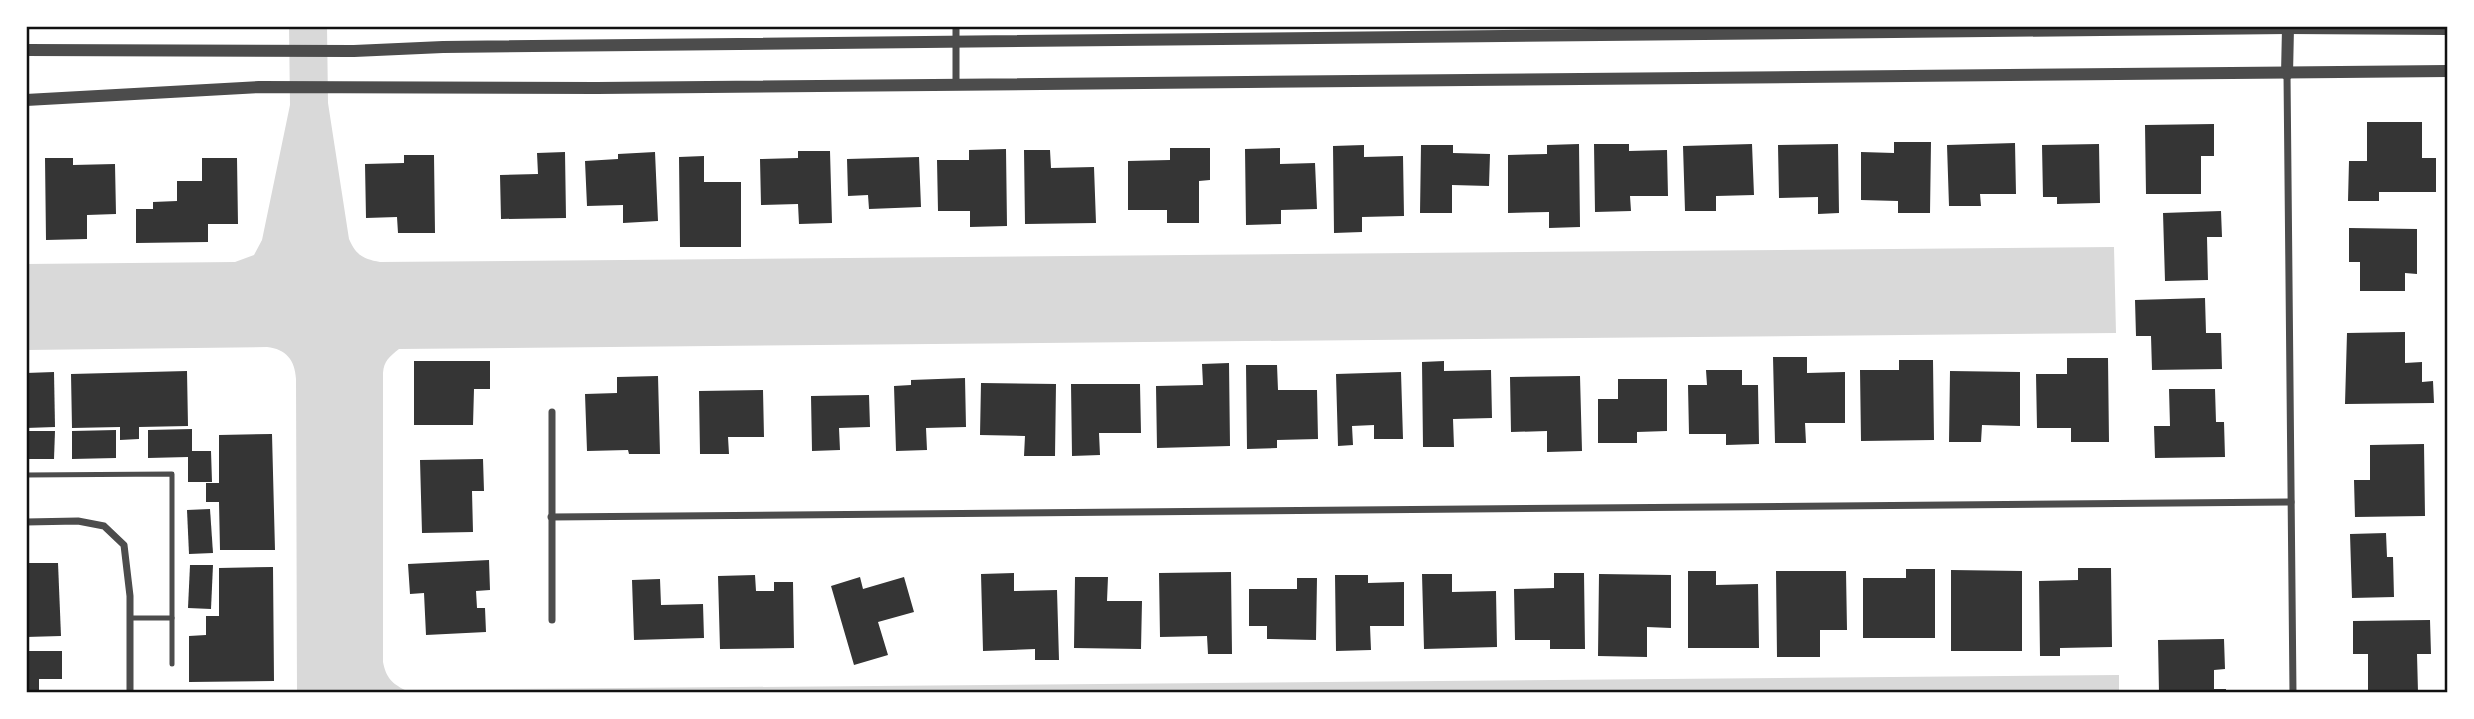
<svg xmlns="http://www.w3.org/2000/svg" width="2474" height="719" font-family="'Alegreya Sans',sans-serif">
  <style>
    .water { fill: #d9d9d9 }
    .building { fill: #353535 }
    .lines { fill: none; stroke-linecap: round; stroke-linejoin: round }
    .service { stroke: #4c4c4c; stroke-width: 5 }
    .minor { stroke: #4c4c4c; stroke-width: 7 }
    .tertiary { stroke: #4c4c4c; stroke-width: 12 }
    .neatline { fill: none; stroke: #111; stroke-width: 2.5 }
  </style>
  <rect width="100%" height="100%" fill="#fff"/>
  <path class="water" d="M 289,26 L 327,26 L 328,103 L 349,239 C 356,255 363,259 380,262 L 2114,247 L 2116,333 L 399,349 C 389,357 384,361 383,373 L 383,662 C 386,677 391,683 405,690 L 2119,675 L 2119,693 L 297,693 L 296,379 C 295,360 286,349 267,347 L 26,350 L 26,264 L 235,262 L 254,255 L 262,240 L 290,105 Z"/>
  <g class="building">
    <polygon points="2367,122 2422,122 2422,158 2436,158 2436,192 2379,192 2379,201 2348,201 2349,161 2367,161"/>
    <polygon points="2214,124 2214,156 2201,156 2201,194 2146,194 2145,125"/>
    <polygon points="1894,142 1931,142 1930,213 1898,213 1898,201 1861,200 1861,152 1894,153"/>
    <polygon points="2015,143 2016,194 1980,194 1981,206 1949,206 1947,145"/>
    <polygon points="1579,144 1580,227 1549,228 1549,212 1508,213 1508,155 1547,154 1547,145"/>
    <polygon points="1594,144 1629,144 1629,151 1667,150 1668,196 1630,196 1631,211 1595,212"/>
    <polygon points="1752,144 1754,195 1716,196 1716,211 1685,211 1683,146"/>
    <polygon points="1838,144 1839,213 1818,214 1818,197 1779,198 1778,145"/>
    <polygon points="2099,144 2100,203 2057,204 2057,197 2043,197 2042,145"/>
    <polygon points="1364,145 1364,157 1403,156 1404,216 1362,217 1362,232 1334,233 1333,146"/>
    <polygon points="1421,145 1453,145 1453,153 1490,154 1489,186 1452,185 1452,213 1420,213"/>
    <polygon points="1170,148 1210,148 1210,180 1199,181 1199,223 1167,223 1167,210 1128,210 1128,161 1170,160"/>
    <polygon points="1280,148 1280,164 1315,163 1317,209 1281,210 1281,224 1246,225 1245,149"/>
    <polygon points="1006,149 1007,226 970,227 970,211 938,211 937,160 969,160 969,150"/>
    <polygon points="1024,150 1050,150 1051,168 1094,167 1096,223 1025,224"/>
    <polygon points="798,151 830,151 832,223 799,224 798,204 761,205 760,159 798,158"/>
    <polygon points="565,152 566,218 501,219 500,175 538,174 537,153"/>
    <polygon points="655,152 658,221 623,223 623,205 587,206 585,161 618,159 618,154"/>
    <polygon points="404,155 434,155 435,233 398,233 397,217 366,218 365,164 404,163"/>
    <polygon points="704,156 704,182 741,182 741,247 680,247 679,157"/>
    <polygon points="919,157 921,207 869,209 868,195 848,196 847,159"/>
    <polygon points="45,158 73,158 73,165 115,164 116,214 87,215 87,239 46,240"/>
    <polygon points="202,158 237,158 238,224 208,224 208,242 136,243 136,209 153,209 153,202 177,201 177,181 202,181"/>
    <polygon points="2221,211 2222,237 2207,237 2208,280 2165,281 2163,213"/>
    <polygon points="2349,228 2417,229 2417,274 2405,273 2405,291 2360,291 2360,262 2349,262"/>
    <polygon points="2205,298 2206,333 2221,333 2222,369 2152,370 2151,336 2136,336 2135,300"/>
    <polygon points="2405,332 2405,363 2422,362 2422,382 2433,381 2434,403 2345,404 2347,333"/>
    <polygon points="1773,357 1807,357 1807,373 1845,372 1845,423 1805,423 1806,443 1775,443"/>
    <polygon points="2067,358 2108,358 2109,442 2071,442 2071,428 2037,428 2036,374 2067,374"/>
    <polygon points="1899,360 1933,360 1934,440 1861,441 1860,370 1899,370"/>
    <polygon points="414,361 490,361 490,389 474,389 473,425 414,425"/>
    <polygon points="1444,361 1444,371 1491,370 1492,418 1453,419 1454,447 1423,447 1422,362"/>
    <polygon points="1229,363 1230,446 1157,448 1156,386 1203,385 1202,364"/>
    <polygon points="1246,365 1277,365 1278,390 1317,390 1318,439 1277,440 1277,448 1247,449"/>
    <polygon points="1706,370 1742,370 1742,385 1758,385 1759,444 1726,445 1726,434 1689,434 1688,385 1707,385"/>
    <polygon points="187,371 188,426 139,427 139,439 120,440 120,427 72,428 71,374"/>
    <polygon points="1950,371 2020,372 2020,426 1982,425 1981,442 1949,442"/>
    <polygon points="54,372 55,427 26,428 26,373"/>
    <polygon points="1401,372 1403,439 1374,439 1374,425 1352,426 1353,445 1338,446 1336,374"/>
    <polygon points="658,376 660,454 629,454 628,450 587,451 585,394 617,393 617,377"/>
    <polygon points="1580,376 1582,451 1547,452 1547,431 1511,432 1510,377"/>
    <polygon points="965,378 966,427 926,428 927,450 896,451 894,386 911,385 911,380"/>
    <polygon points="1618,379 1667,379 1667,431 1637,432 1637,443 1598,443 1598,399 1618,399"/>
    <polygon points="981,383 1056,384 1055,456 1024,456 1025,436 980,435"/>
    <polygon points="1071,384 1140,384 1141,433 1099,433 1100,455 1072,456"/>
    <polygon points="2169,389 2215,389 2216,422 2224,422 2225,457 2155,458 2154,426 2170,426"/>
    <polygon points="763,390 764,437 728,437 729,454 700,454 699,391"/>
    <polygon points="869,395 870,427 839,428 840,450 812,451 811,396"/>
    <polygon points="192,429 192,451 211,451 212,482 188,482 188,457 148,458 148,430"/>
    <polygon points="116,430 116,458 72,459 72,431"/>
    <polygon points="26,431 55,431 54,459 26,459"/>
    <polygon points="272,434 275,550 220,550 219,502 206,502 206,483 219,483 219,435"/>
    <polygon points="2424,444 2425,516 2355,517 2354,480 2370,480 2370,445"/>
    <polygon points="483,459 484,491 472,491 473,532 422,533 420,460"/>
    <polygon points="210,509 213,553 189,554 187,510"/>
    <polygon points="2386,533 2387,557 2393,557 2394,597 2352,598 2350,534"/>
    <polygon points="489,560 490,590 476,591 477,608 485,608 486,632 426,635 424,593 410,594 408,564"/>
    <polygon points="26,563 58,563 61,636 26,637"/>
    <polygon points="190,565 213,565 211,609 188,608"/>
    <polygon points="273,567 274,681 189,682 189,636 206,635 206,616 219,616 219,568"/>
    <polygon points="2078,568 2111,568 2112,647 2060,648 2060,656 2040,656 2039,581 2078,580"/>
    <polygon points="1906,569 1935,569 1935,638 1863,638 1863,578 1906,578"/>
    <polygon points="1951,570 2022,571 2022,651 1951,651"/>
    <polygon points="1688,571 1716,571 1716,585 1758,584 1759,648 1688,648"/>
    <polygon points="1776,571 1846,571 1847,630 1820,630 1820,657 1777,657"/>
    <polygon points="1231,572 1232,654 1208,654 1207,636 1160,637 1159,573"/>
    <polygon points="1014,573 1014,591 1057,590 1059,660 1035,660 1035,649 983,651 981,574"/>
    <polygon points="1554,573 1584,573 1585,649 1550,649 1550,640 1515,640 1514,589 1554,588"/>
    <polygon points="1422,574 1452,574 1452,592 1496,591 1497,647 1424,649"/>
    <polygon points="1599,574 1671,575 1671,628 1647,627 1647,657 1598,656"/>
    <polygon points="755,575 756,591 774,591 774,582 793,582 794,648 720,649 718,576"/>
    <polygon points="1335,575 1368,575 1368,583 1404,582 1404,626 1370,626 1371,650 1336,651"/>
    <polygon points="860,577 863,589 904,577 914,612 878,622 888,655 854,665 831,586"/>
    <polygon points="1075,577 1108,577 1107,601 1142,601 1141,649 1074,648"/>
    <polygon points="1297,578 1317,578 1316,640 1267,639 1267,626 1249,626 1249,589 1297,589"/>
    <polygon points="660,579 661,605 703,604 704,638 634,640 632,580"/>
    <polygon points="2430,620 2431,654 2417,654 2418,692 2368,693 2368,654 2353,654 2353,621"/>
    <polygon points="2224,639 2225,669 2214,670 2214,689 2226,689 2226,693 2159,693 2158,640"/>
    <polygon points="26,651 62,651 62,679 39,679 39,693 26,693"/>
  </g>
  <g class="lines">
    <g class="service">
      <polyline points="26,475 172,474 172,618 130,618"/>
      <polyline points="172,618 172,664"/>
    </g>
    <g class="minor">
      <polyline points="956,26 956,84"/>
      <polyline points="2287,74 2293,693"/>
      <polyline points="552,412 552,620"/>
      <polyline points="551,517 2291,502"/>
      <polyline points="26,522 78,521 104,526 124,545 130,596 130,693"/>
    </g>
    <g class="tertiary">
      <polyline points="26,50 354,51 443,47 2288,28 2448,29"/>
      <polyline points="2287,74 2288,28"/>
      <polyline points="26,100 259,87 597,88 2448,71"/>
    </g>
  </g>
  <rect width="2474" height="719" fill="none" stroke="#ffffff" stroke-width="56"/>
  <rect x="28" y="28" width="2418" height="663" class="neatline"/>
</svg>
